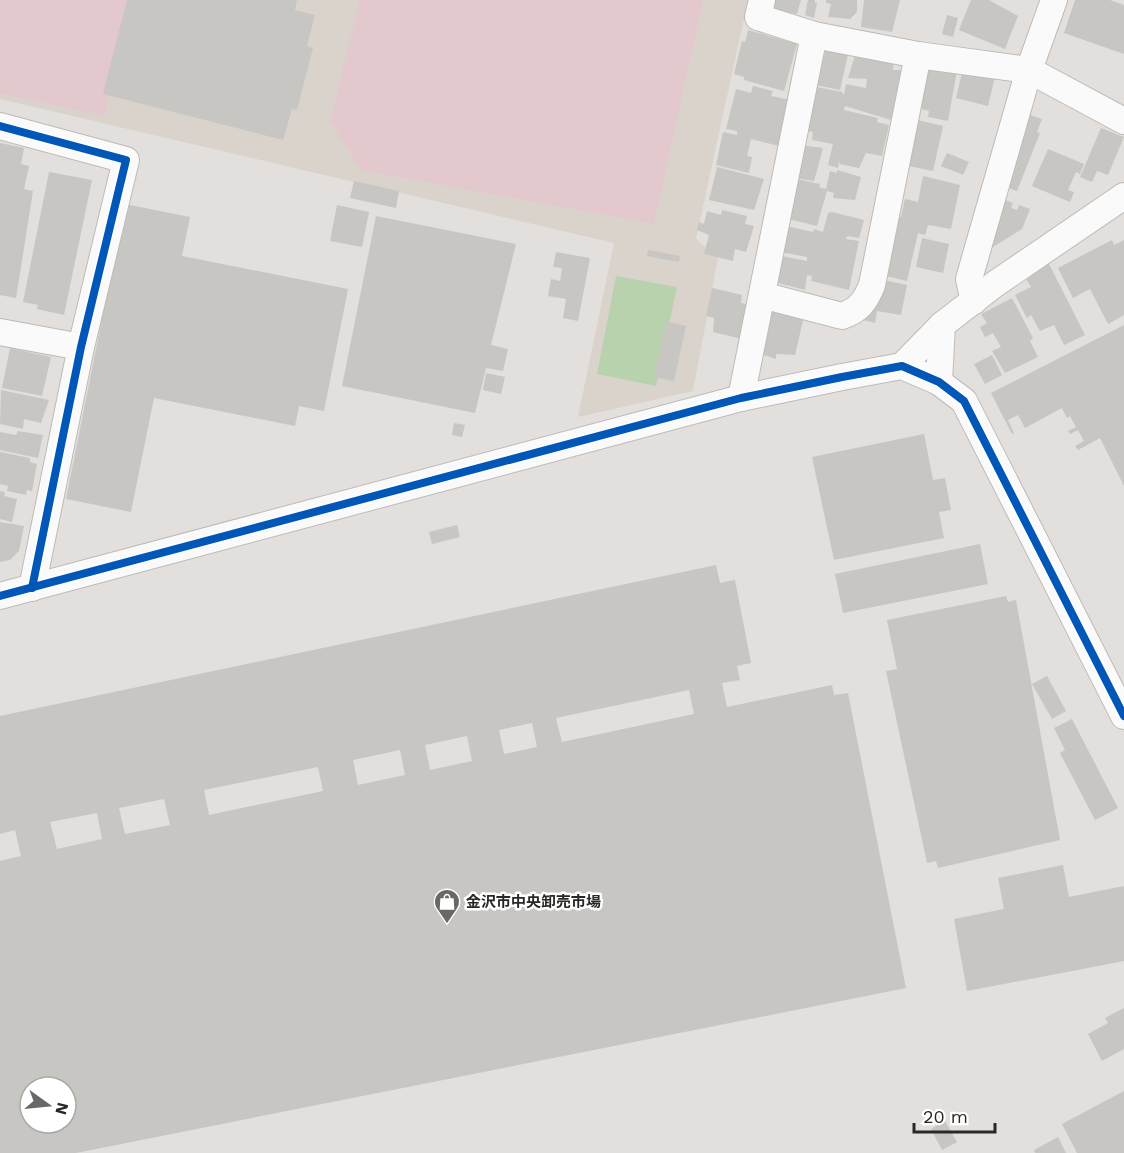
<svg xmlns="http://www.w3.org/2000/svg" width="1124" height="1153" font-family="'Work Sans','Noto Sans JP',sans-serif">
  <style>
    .built { fill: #dad3cb }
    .green { fill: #e3c8ce }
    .water { fill: #b8d2ae }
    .building { fill: #c7c6c3; fill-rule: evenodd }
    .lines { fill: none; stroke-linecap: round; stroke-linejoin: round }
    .minor-casing { stroke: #bdbbb9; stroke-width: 28 }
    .minor { stroke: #fbfafa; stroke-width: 26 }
    .cycleway-casing { stroke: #fff; stroke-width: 11 }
    .cycleway { stroke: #0057b8; stroke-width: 8 }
    .labels { text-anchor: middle; stroke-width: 5; stroke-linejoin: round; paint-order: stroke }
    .poi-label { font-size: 15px; font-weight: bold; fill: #2a2826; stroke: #fff; text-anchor: start }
  </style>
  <rect width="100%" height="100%" fill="#e2dfdc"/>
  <polygon class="built" points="0,0 748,0 696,239 718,258 693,391 578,417 614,243 0,99"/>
  <g class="green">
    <polygon points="0,0 132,0 105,116 0,93"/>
    <polygon points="360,0 703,0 654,224 361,170 330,121"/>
  </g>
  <polygon class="water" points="616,276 677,287 656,386 597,374"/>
  <g class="building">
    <polygon points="127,0 297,0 295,10 315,15 307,46 313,48 297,110 292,109 283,140 103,94"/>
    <polygon points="771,0 801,0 797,14 769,8"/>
    <polygon points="808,0 815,0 815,3 817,3 814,18 805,15"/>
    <polygon points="826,0 857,0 857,12 850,19 828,17 831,4 826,3"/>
    <polygon points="864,0 900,0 892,32 861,27"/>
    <polygon points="971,0 989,0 1018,16 1005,49 959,30"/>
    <polygon points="1075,0 1110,0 1124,5 1124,54 1064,33"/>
    <polygon points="947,15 958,18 953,37 942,34"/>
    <polygon points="748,30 797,44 784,91 744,80 744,77 734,74 742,41 745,42"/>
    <polygon points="827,45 849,50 840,90 806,83 811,58 823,61"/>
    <polygon points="856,52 894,63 893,70 901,70 891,120 845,106 844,110 878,118 877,122 889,125 882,156 866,153 859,168 840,164 839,161 838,168 828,165 833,144 812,140 813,132 804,130 802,108 812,110 817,87 842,92 844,95 846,84 866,88 867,79 848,78"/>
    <polygon points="923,57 958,65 948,121 928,117 929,111 915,107"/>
    <polygon points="965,60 997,68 988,106 956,98"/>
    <polygon points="753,86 773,91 771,96 791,100 779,146 751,139 747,156 752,157 749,173 716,165 723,132 737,135 737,131 726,129 736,89 751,93"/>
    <polygon points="1009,108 1042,119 1037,132 1040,133 1017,191 984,180"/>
    <polygon points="913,119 943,126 933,171 894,163"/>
    <polygon points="1101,128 1124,137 1108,175 1097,171 1092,182 1080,177"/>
    <polygon points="0,143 24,148 21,164 29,166 24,189 33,191 16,298 0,295"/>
    <polygon points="800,145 823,148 814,181 789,177"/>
    <polygon points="1048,149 1084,164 1080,174 1076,172 1068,190 1074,192 1070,202 1032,186"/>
    <polygon points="947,153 969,162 963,175 941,166"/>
    <polygon points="717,167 764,179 754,210 709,200"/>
    <polygon points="837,170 861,177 855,200 833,198 834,193 827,191 817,226 784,218 797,179 820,184 819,187 826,189 830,171 837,173"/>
    <polygon points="49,172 92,180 64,315 37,309 38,305 23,302"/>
    <polygon points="923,176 960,185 951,229 928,225 925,235 918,233 907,281 873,273 886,214 901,217 905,199 918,202"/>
    <polygon points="354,181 399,191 396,208 350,198"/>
    <polygon points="985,192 1013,203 1011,208 1017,210 1019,205 1030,209 1022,229 988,250"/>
    <polygon points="125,204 190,217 182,256 348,289 324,411 299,406 295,426 154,398 131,512 66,499"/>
    <polygon points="337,205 369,212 362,247 330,241"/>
    <polygon points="722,210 747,216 745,224 754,226 746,252 735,249 733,261 704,254 709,235 697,230 699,222 704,224 707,211 721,215"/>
    <polygon points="832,212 864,220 859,238 847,236 846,239 859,241 849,290 811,281 812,276 807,275 805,290 770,281 761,252 807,261 807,257 775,251 782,225 813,232 814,229 823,232 828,213"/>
    <polygon points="376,216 516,244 491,345 508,349 503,371 486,368 475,413 342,386"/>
    <polygon points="922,238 949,244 943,273 916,267"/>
    <polygon points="1112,240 1114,245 1124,240 1124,315 1108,324 1090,289 1073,298 1058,268"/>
    <polygon points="648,250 680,256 679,262 647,256"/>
    <polygon points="556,252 590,258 578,321 563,318 566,299 548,296 551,279 560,281 562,268 553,267"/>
    <polygon points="1048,262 1085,335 1064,345 1054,325 1040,331 1031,315 1027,318 1015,295 1031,287 1023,274"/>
    <polygon points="869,277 907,285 901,315 877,311 875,323 859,319"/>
    <polygon points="712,288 742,295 741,303 751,305 742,339 713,332 714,318 706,316"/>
    <polygon points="1012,298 1033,338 1030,341 1038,357 1005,373 992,351 1001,347 993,333 985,337 980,327 987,323 981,314"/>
    <polygon points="769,303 804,316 795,355 776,354 776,359 758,353"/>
    <polygon points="666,321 686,326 674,381 654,377"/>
    <polygon points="1124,325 1124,486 1100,438 1078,450 1075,446 1084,441 1078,430 1070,434 1068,431 1076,427 1070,416 1067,418 1062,408 1025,428 1018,415 1008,420 1014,433 1012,434 991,393"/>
    <polygon points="10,348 51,357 42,396 2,388"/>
    <polygon points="992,355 1002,375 985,384 974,364"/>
    <polygon points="486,373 505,377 501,394 483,390"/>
    <polygon points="1,390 49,400 41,423 24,419 23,429 0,424"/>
    <polygon points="454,423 465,425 462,437 452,435"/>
    <polygon points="18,431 43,435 38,458 0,450 0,432 16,435"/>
    <polygon points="924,434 933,480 945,478 951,510 939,512 944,538 834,560 812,457"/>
    <polygon points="0,452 30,458 30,462 37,464 32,491 27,490 26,495 7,491 8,486 0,484"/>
    <polygon points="0,491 5,492 4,496 17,499 12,522 0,519"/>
    <polygon points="0,522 24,526 19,551 10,560 0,562"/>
    <polygon points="457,525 460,537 432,544 429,532"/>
    <polygon points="980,544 988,584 843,613 835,574"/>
    <path d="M 716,565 L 720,583 L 735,580 L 751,663 L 737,666 L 740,680 L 722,683 L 727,707 L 832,685 L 834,695 L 848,693 L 906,988 L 76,1153 L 0,1153 L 0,861 L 21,856 L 15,830 L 0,834 L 0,716 ZM 689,690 L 694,714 L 562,742 L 556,718 ZM 532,723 L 537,747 L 504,754 L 499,730 ZM 467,736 L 472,761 L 430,770 L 425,745 ZM 400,750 L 405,775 L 358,785 L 353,760 ZM 318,767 L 323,791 L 209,815 L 204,790 ZM 164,799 L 170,825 L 125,834 L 119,808 ZM 97,813 L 102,839 L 57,849 L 50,822 ZM 30,1087 L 66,1087 L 66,1123 L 30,1123 Z"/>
    <polygon points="1006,596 1008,602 1016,600 1060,840 938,868 936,861 927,863 886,671 897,669 887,620"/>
    <polygon points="1047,676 1066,711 1052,719 1032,684"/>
    <polygon points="1072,719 1118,808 1095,820 1060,753 1065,750 1054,728"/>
    <polygon points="1063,865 1069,897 1124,886 1124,961 967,991 954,919 1004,909 998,878"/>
    <polygon points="1124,1008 1124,1049 1102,1061 1088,1034 1108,1023 1105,1018"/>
    <polygon points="1124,1091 1124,1153 1077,1153 1062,1124"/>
    <polygon points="945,1121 957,1142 942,1150 931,1129"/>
    <polygon points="1058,1137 1066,1153 1035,1153 1034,1150"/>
  </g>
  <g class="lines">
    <defs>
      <g id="minor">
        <polyline points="814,35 918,55 1029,70 1124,121"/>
        <polyline points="0,126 126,160 81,347 32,588"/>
        <path d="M 762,295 L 842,316 C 859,310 865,302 872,285 L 918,55"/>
        <polyline points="974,301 969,279 1029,70 1054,0"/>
        <polyline points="0,332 81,347"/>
        <polyline points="902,366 942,325 995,284 1124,196"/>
        <polyline points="939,382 942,325"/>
        <polyline points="741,398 814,35 758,17 762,0"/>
        <polyline points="0,596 741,398 842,377 902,366 939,382 964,401 1124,716"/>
      </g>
    </defs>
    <use href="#minor" class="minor-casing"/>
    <use href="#minor" class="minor"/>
    <defs>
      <g id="cycleway">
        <polyline points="0,126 126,160 81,347 32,588"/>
        <polyline points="0,596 741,398 842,377 902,366 939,382 964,401 1124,716"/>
      </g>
    </defs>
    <use href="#cycleway" class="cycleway-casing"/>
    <use href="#cycleway" class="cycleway"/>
  </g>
  <defs>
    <symbol id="shop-pin" viewBox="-11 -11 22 30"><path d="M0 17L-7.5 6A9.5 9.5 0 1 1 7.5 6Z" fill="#6a6866" stroke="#fff"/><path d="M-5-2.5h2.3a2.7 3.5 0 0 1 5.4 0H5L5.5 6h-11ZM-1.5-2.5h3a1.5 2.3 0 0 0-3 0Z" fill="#fff"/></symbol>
  </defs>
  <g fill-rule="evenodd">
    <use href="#shop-pin" x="432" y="887" width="30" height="40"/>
  </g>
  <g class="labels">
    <g class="poi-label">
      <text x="466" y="907">金沢市中央卸売市場</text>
    </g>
  </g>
  <g transform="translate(48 1105) rotate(105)"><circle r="28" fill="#ffffff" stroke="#aaa9a8" stroke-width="1.5"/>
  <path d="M0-4.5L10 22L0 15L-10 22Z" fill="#6a6866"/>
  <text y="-9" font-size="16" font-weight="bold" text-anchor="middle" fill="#2a2826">N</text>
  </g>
  <path d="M914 1123v9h81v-9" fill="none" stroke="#2a2826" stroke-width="3"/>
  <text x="923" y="1123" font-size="18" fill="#2a2826" stroke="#ffffff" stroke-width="4.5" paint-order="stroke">20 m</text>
</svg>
